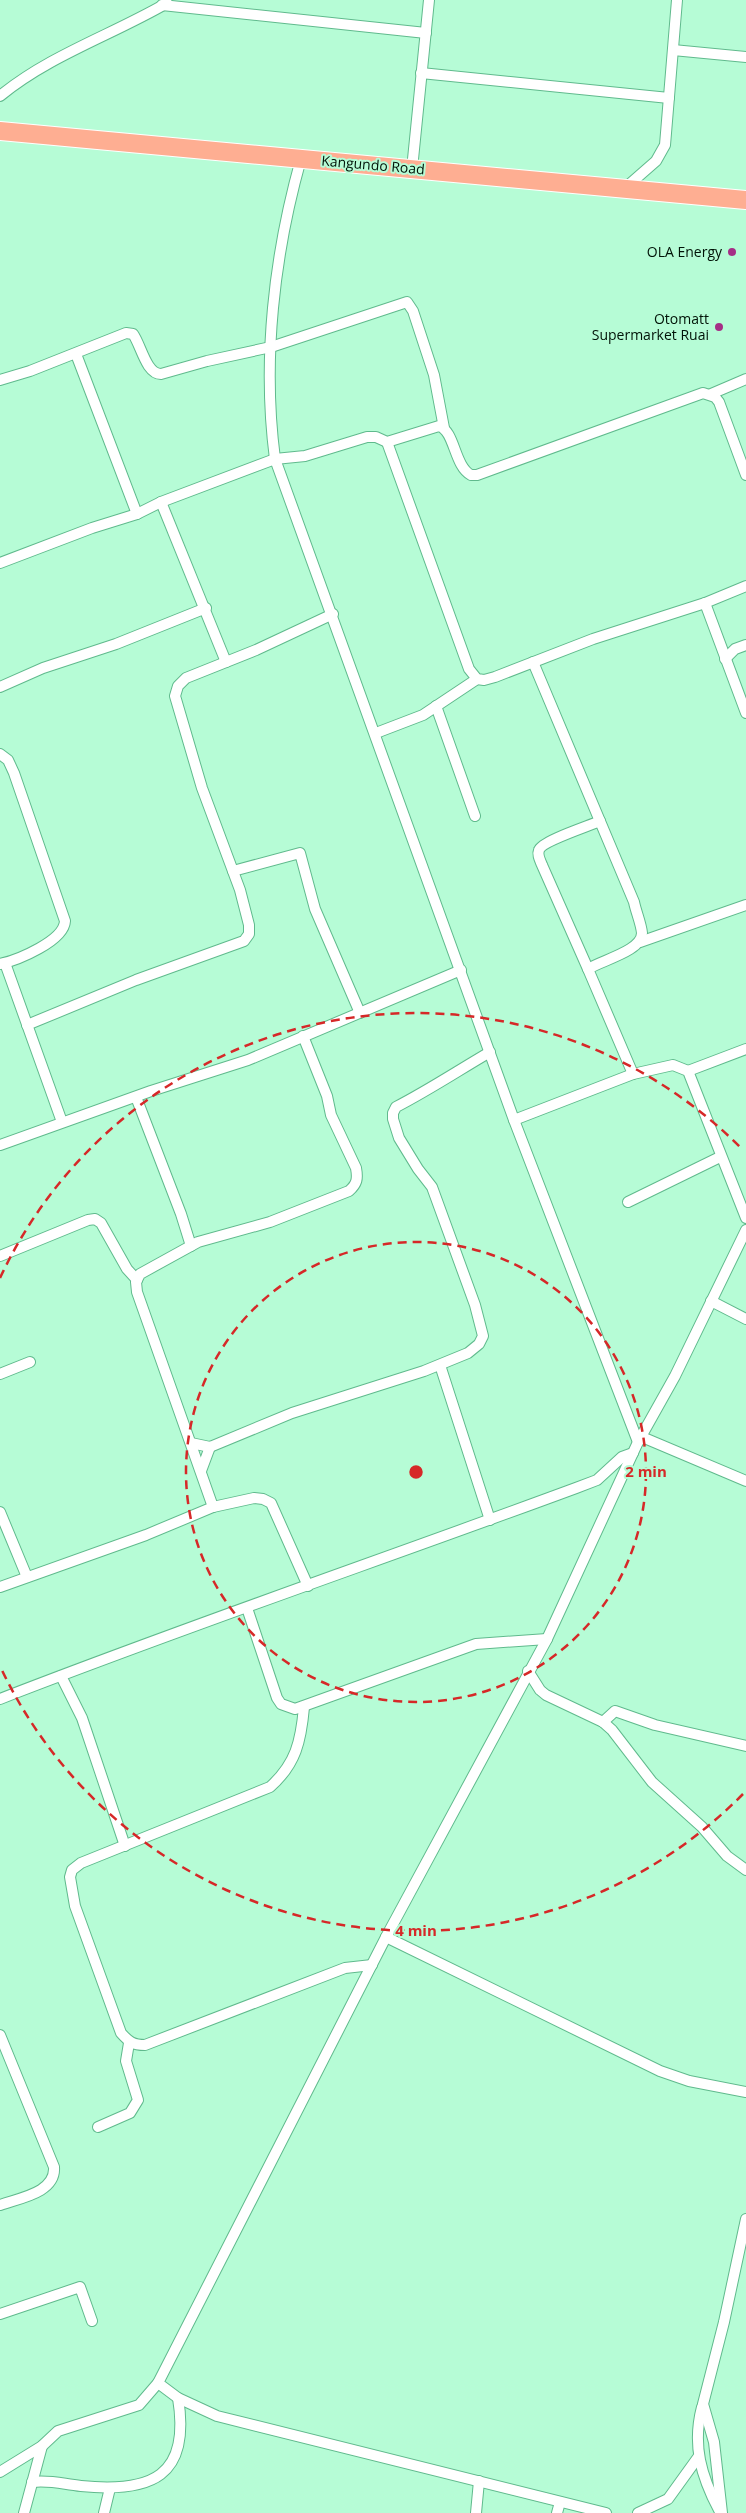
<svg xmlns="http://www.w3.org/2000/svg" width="746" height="2513" font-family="'Open Sans',sans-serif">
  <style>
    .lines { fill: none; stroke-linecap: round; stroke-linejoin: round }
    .street-casing { stroke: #60ba8d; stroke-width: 12 }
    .highway-casing { stroke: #fff; stroke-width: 20 }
    .street { stroke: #fff; stroke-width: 10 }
    .highway { stroke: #feae92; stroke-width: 18 }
    .ring { fill: none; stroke: #d62828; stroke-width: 2.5; stroke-dasharray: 9 6 }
    .poi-dot { fill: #a52e86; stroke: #b6fcd6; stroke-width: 2 }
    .labels { text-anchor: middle; stroke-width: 4; stroke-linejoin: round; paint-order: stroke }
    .street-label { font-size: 14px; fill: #001307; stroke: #b6fcd6 }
    .poi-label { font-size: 14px; fill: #001307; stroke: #b6fcd6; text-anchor: end }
    .centre { fill: #d62828; stroke: #b6fcd6; stroke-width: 2.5 }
    .ring-label { font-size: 15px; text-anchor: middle; font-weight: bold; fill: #d62828; stroke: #b6fcd6; stroke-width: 4; stroke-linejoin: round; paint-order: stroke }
  </style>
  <rect width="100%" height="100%" fill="#b6fcd6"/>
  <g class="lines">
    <defs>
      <g id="street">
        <polyline points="162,5 426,33"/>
        <polyline points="673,50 746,57"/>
        <polyline points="421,73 669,98"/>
        <path d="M 0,96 C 50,55 112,35 167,3"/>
        <path d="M 301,159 C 274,255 262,360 275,459 L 514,1120 L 638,1442"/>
        <polyline points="412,169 429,0"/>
        <polyline points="624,189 656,161 665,145 677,0"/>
        <polyline points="76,354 137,514"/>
        <path d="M 0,380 L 30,371 L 126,333 L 133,334 C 141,345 146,374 161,374 L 207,361 L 271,347 L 407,302 L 413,311 L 434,375 L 444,428"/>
        <polyline points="711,394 746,379"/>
        <polyline points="387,442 469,669 477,679 484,680 495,677 593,639 705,603 746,586"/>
        <polyline points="161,502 226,662"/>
        <path d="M 0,563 L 92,528 L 137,514 L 161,502 L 275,459 L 305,456 L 367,437 L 376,437 L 387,442 L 439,426 C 455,431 454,466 471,475 L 477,475 L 703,393 L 715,397 L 719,402 L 746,475"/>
        <polyline points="705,603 746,713"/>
        <polyline points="725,659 735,649 746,645"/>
        <path d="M 533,662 L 634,902 C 636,912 641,923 642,933 C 642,951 602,960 588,969 L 633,1074"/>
        <polyline points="0,687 43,668 116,644 206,608"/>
        <polyline points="436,706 475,816"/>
        <polyline points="376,733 423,715 477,679"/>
        <path d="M 0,754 L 8,760 L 14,773 L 65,921 C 64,941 18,960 0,964"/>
        <polyline points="233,871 300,853 315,909 360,1013"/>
        <polyline points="640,942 746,905"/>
        <polyline points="5,963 62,1122"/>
        <path d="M 588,969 L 542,865 C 540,860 537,855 539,850 C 542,841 589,826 600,821"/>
        <polyline points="27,1025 136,980 244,941 249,934 249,925 240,890 202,788 175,696 178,686 186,678 256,650 333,614"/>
        <polyline points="688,1071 746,1049"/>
        <polyline points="136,1097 181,1214 191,1246"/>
        <polyline points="514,1120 633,1074 673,1065 688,1071 746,1218"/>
        <polyline points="0,1145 151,1091 248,1060 461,970"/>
        <polyline points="628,1202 720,1157"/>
        <polyline points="0,1256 88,1220 95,1219 101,1223 127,1269 137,1280"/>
        <polyline points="711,1301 746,1319"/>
        <polyline points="440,1365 490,1520"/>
        <polyline points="0,1374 30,1362"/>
        <polyline points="642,1437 746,1481"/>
        <path d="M 191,1443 L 210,1447 L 292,1413 L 424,1371 L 468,1353 L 479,1344 L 483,1336 L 475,1305 L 432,1187 L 418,1169 L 399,1138 L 393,1119 L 393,1113 L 396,1107 C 429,1090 459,1070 490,1052"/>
        <polyline points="201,1471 210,1447"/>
        <path d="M 213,1507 L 137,1292 L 136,1282 L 140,1274 L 198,1242 L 270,1222 L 349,1191 C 357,1184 358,1179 356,1168 L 331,1115 L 327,1096 L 303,1036"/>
        <polyline points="0,1512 27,1577"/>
        <polyline points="0,1587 146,1535 213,1507 254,1498 263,1499 271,1503 308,1586"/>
        <polyline points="247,1608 277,1698 281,1704 295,1709 476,1644 547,1639"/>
        <polyline points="528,1671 540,1690 546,1695 603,1722 612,1730 652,1782 702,1827 727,1856 746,1870"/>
        <polyline points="61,1676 82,1718 125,1846"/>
        <path d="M 0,1699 C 190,1625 384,1559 576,1488 L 597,1480 L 622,1457 L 633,1453"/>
        <path d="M 304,1707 C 301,1741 296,1764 270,1787 L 81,1863 L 72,1870 L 70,1877 L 75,1906 L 121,2033 C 129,2042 133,2045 145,2045 L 345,1968 L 372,1965"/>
        <polyline points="603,1722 615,1711 655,1725 746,1746"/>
        <polyline points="386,1937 660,2071 689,2081 746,2092"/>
        <path d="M 0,2035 L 54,2167 C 56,2193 19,2198 0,2205"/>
        <polyline points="98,2127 130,2113 138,2100 126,2061 129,2043"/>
        <polyline points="0,2314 80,2287 92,2321"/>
        <path d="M 702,2407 C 692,2445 701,2476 719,2510"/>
        <polyline points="0,2472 42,2446 58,2431 139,2405 158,2383"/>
        <path d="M 32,2482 C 52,2480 62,2484 81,2486 C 151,2493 191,2477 178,2398"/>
        <polyline points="24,2513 42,2446"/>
        <polyline points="104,2513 110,2488"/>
        <polyline points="476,2513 479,2481"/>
        <polyline points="557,2513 560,2502"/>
        <polyline points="606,2513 217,2416 178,2398 158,2383 386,1937 547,1639 638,1442 675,1376 746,1230"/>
        <polyline points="638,2513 668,2499 699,2456"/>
        <polyline points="722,2513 714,2442 703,2404 724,2322 746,2219"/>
      </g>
      <polyline id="highway" points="0,131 746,200"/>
    </defs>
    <use href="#street" class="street-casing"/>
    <use href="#highway" class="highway-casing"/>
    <use href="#street" class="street"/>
    <use href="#highway" class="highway"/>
  </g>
  <g class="ring">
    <circle cx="416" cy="1472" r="230"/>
    <path d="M743 1794A459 459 0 0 1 0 1666M0 1278A459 459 0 0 1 743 1150"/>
  </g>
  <g class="poi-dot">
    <circle cx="732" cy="252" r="5"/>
    <circle cx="719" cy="327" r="5"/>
  </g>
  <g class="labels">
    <g class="street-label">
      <text transform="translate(373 165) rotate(5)" y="5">Kangundo Road</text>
    </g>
    <g class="poi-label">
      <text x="722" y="257">OLA Energy</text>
      <text x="709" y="324">Otomatt<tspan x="709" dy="16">Supermarket Ruai</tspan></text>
    </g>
  </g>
  <circle cx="416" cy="1472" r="8" class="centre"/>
  <g class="ring-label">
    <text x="646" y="1477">2 min</text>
    <text x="416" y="1936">4 min</text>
  </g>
</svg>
